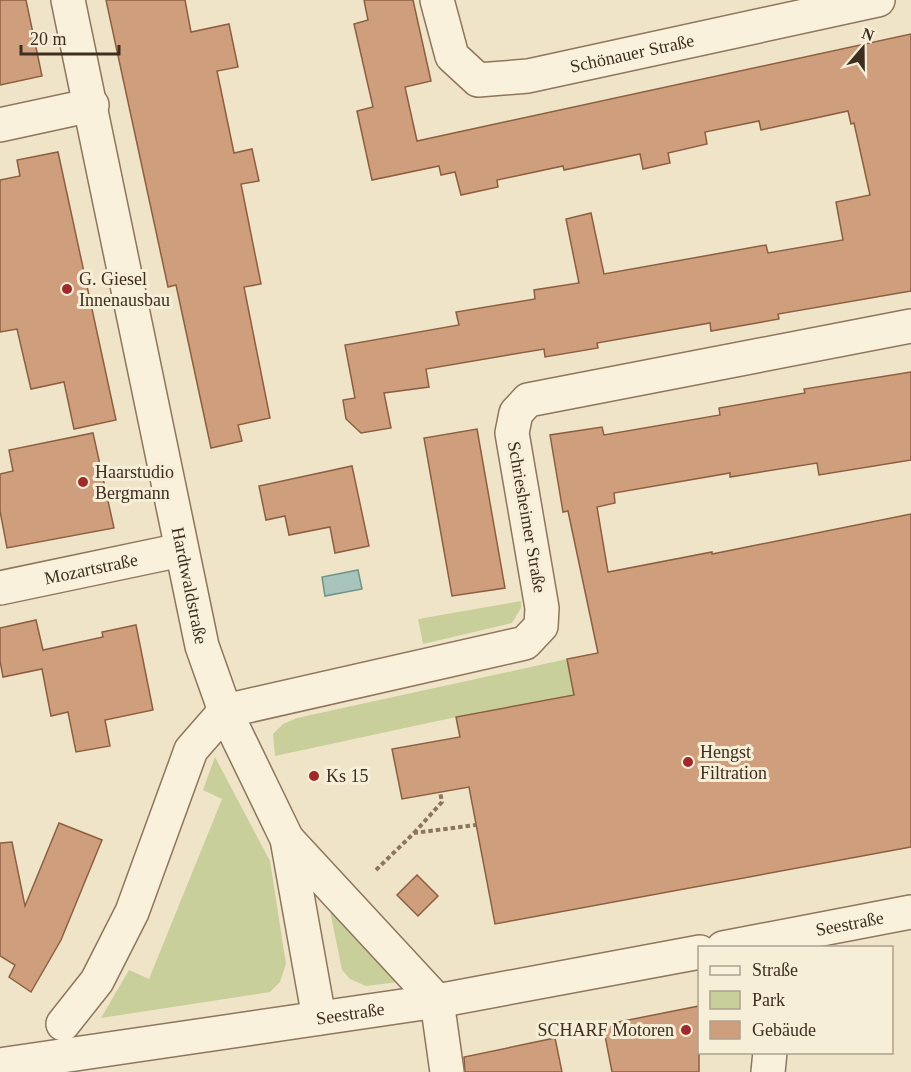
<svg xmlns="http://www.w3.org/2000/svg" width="911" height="1072" font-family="'Times New Roman',serif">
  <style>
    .green { fill: #c9cf9b }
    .water { fill: #a9c4bc; stroke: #6f938a; stroke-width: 1.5 }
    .building { fill: #cf9f7d; stroke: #8d5f41; stroke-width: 1.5 }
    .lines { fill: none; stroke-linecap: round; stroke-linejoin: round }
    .minor-casing { stroke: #8d765c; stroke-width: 36 }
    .path { stroke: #8d765c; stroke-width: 4; stroke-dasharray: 4.5 3; stroke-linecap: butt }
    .minor { stroke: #faf1dc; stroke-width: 33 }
    .poi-dot { fill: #9e2a2b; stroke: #f7eed8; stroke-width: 2 }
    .labels { text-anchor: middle; stroke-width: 6; stroke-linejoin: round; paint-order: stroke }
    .street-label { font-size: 18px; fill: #3d2e20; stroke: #f7eed8 }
    .poi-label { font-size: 18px; fill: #3d2e20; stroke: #f7eed8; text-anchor: start }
  </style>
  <rect width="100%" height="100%" fill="#f0e4c8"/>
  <g class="green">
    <polygon points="521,601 521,608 512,623 423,644 418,619"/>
    <polygon points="567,659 574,695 456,717 275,756 273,734 283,724 297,718"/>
    <polygon points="215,757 270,861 286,964 280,982 270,992 101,1018 129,970 149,979 222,799 203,790"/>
    <polygon points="328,901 406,981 366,986 350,979 342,970"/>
  </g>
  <polygon class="water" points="358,570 362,589 325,596 322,577"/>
  <g class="building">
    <polygon points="0,0 26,0 42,76 0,85"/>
    <polygon points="106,0 185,0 191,32 229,24 238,67 217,71 234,153 252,149 259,181 241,184 261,284 244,287 270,418 238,425 242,441 211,448 176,285 168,287"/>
    <polygon points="364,0 413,0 431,81 405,87 417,141 911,34 911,291 778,314 779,319 711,331 710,323 597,343 598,348 545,357 544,349 426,369 429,387 384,393 391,428 361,433 346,419 343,400 355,398 345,345 459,325 456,312 535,299 534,290 579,283 566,219 591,213 604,274 766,245 768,253 843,240 836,202 870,195 854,123 851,124 848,111 761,130 759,121 705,132 707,144 668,153 670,163 643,169 640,154 564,170 563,166 497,180 498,187 461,195 455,172 441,175 439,166 372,180 357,111 373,107 354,24 368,20"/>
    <polygon points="58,152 116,420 74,429 64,382 31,389 17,329 0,332 0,180 20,176 17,160"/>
    <polygon points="911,372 911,460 819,475 817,463 730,477 730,473 614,493 615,503 597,507 608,572 712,552 712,554 911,514 911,847 495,924 469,787 402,799 392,749 460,737 456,717 574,695 567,659 598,653 568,511 563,512 550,435 602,427 604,435 720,415 719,408 805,393 804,389"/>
    <polygon points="477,429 505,588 452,596 424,438"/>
    <polygon points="93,433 114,528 7,548 0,511 0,474 13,471 9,450"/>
    <polygon points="352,466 369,546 335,553 330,527 289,535 285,516 266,520 259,486"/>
    <polygon points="36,620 43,650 103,637 102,632 136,625 153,710 105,720 110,746 76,752 68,712 51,716 42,669 3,677 0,661 0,628"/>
    <polygon points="59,823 102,840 61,940 31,992 9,977 15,965 0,956 0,843 12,842 25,906"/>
    <polygon points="417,875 438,896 418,916 397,895"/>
    <polygon points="699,1006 699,1072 612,1072 603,1025"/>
    <polygon points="555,1038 562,1072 465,1072 464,1057"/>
  </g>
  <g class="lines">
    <defs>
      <g id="minor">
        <path id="s1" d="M 68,0 L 202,646 L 225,711 L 287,839 L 319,1018"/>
        <path id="s2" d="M 437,0 L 452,56 L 478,80 L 528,76 L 878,0"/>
        <polyline points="0,125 92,105"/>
        <path id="s3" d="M 0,588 L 181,550"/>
        <polyline points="287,839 437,1001 447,1072"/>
        <path id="s4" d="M 723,948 L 911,912"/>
        <polyline points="63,1024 97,981 132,912 191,750 225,711 525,643 541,626 542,608 512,433 516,413 528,400 911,326"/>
        <path id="s5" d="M 0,1065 L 437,1001 L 700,952"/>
        <polyline points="768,1072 770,1052"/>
      </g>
    </defs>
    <use href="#minor" class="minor-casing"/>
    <g class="path">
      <polyline points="414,833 442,802 440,792"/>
      <polyline points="376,870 414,833 476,825"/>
    </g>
    <use href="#minor" class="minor"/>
  </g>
  <g class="poi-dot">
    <circle cx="67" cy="289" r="6"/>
    <circle cx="83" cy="482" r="6"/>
    <circle cx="688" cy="762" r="6"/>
    <circle cx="314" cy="776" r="6"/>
    <circle cx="686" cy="1030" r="6"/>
  </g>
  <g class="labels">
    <g class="street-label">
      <text dy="6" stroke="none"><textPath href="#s2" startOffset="250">Schönauer Straße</textPath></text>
      <text transform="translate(527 517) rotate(80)" y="6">Schriesheimer Straße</text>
      <text dy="6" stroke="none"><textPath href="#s3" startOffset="93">Mozartstraße</textPath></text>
      <text dy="6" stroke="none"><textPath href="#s1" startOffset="598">Hardtwaldstraße</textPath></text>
      <text dy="6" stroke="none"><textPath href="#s4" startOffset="129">Seestraße</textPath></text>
      <text dy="6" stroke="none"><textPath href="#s5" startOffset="354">Seestraße</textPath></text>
    </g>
    <g class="poi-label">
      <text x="79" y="285">G. Giesel<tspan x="79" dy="21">Innenausbau</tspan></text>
      <text x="95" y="478">Haarstudio<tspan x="95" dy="21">Bergmann</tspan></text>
      <text x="700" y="758">Hengst<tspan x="700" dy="21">Filtration</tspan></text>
      <text x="326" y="782">Ks 15</text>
      <text x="674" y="1036" text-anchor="end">SCHARF Motoren</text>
    </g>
  </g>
  <rect x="698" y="946" width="195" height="108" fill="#f7eed8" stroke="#ada18e" stroke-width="1.5"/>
  <rect x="710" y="966" width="30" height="9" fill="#faf1dc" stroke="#ada18e" stroke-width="1.5"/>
  <text x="752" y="976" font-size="18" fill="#3d2e20">Straße</text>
  <rect x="710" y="991" width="30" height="18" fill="#c9cf9b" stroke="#ada18e" stroke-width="1.5"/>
  <text x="752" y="1006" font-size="18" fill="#3d2e20">Park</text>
  <rect x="710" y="1021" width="30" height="18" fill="#cf9f7d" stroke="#ada18e" stroke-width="1.5"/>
  <text x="752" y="1036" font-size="18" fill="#3d2e20">Gebäude</text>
  <g transform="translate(863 48) rotate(20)" stroke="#f7eed8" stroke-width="4.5" paint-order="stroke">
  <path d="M0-4.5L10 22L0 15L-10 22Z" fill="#3d2e20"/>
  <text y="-9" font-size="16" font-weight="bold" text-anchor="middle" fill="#3d2e20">N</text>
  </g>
  <path d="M21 45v9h98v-9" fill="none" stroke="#3d2e20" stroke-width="3"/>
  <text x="30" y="45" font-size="18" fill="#3d2e20" stroke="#f7eed8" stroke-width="4.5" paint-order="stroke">20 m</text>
</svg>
